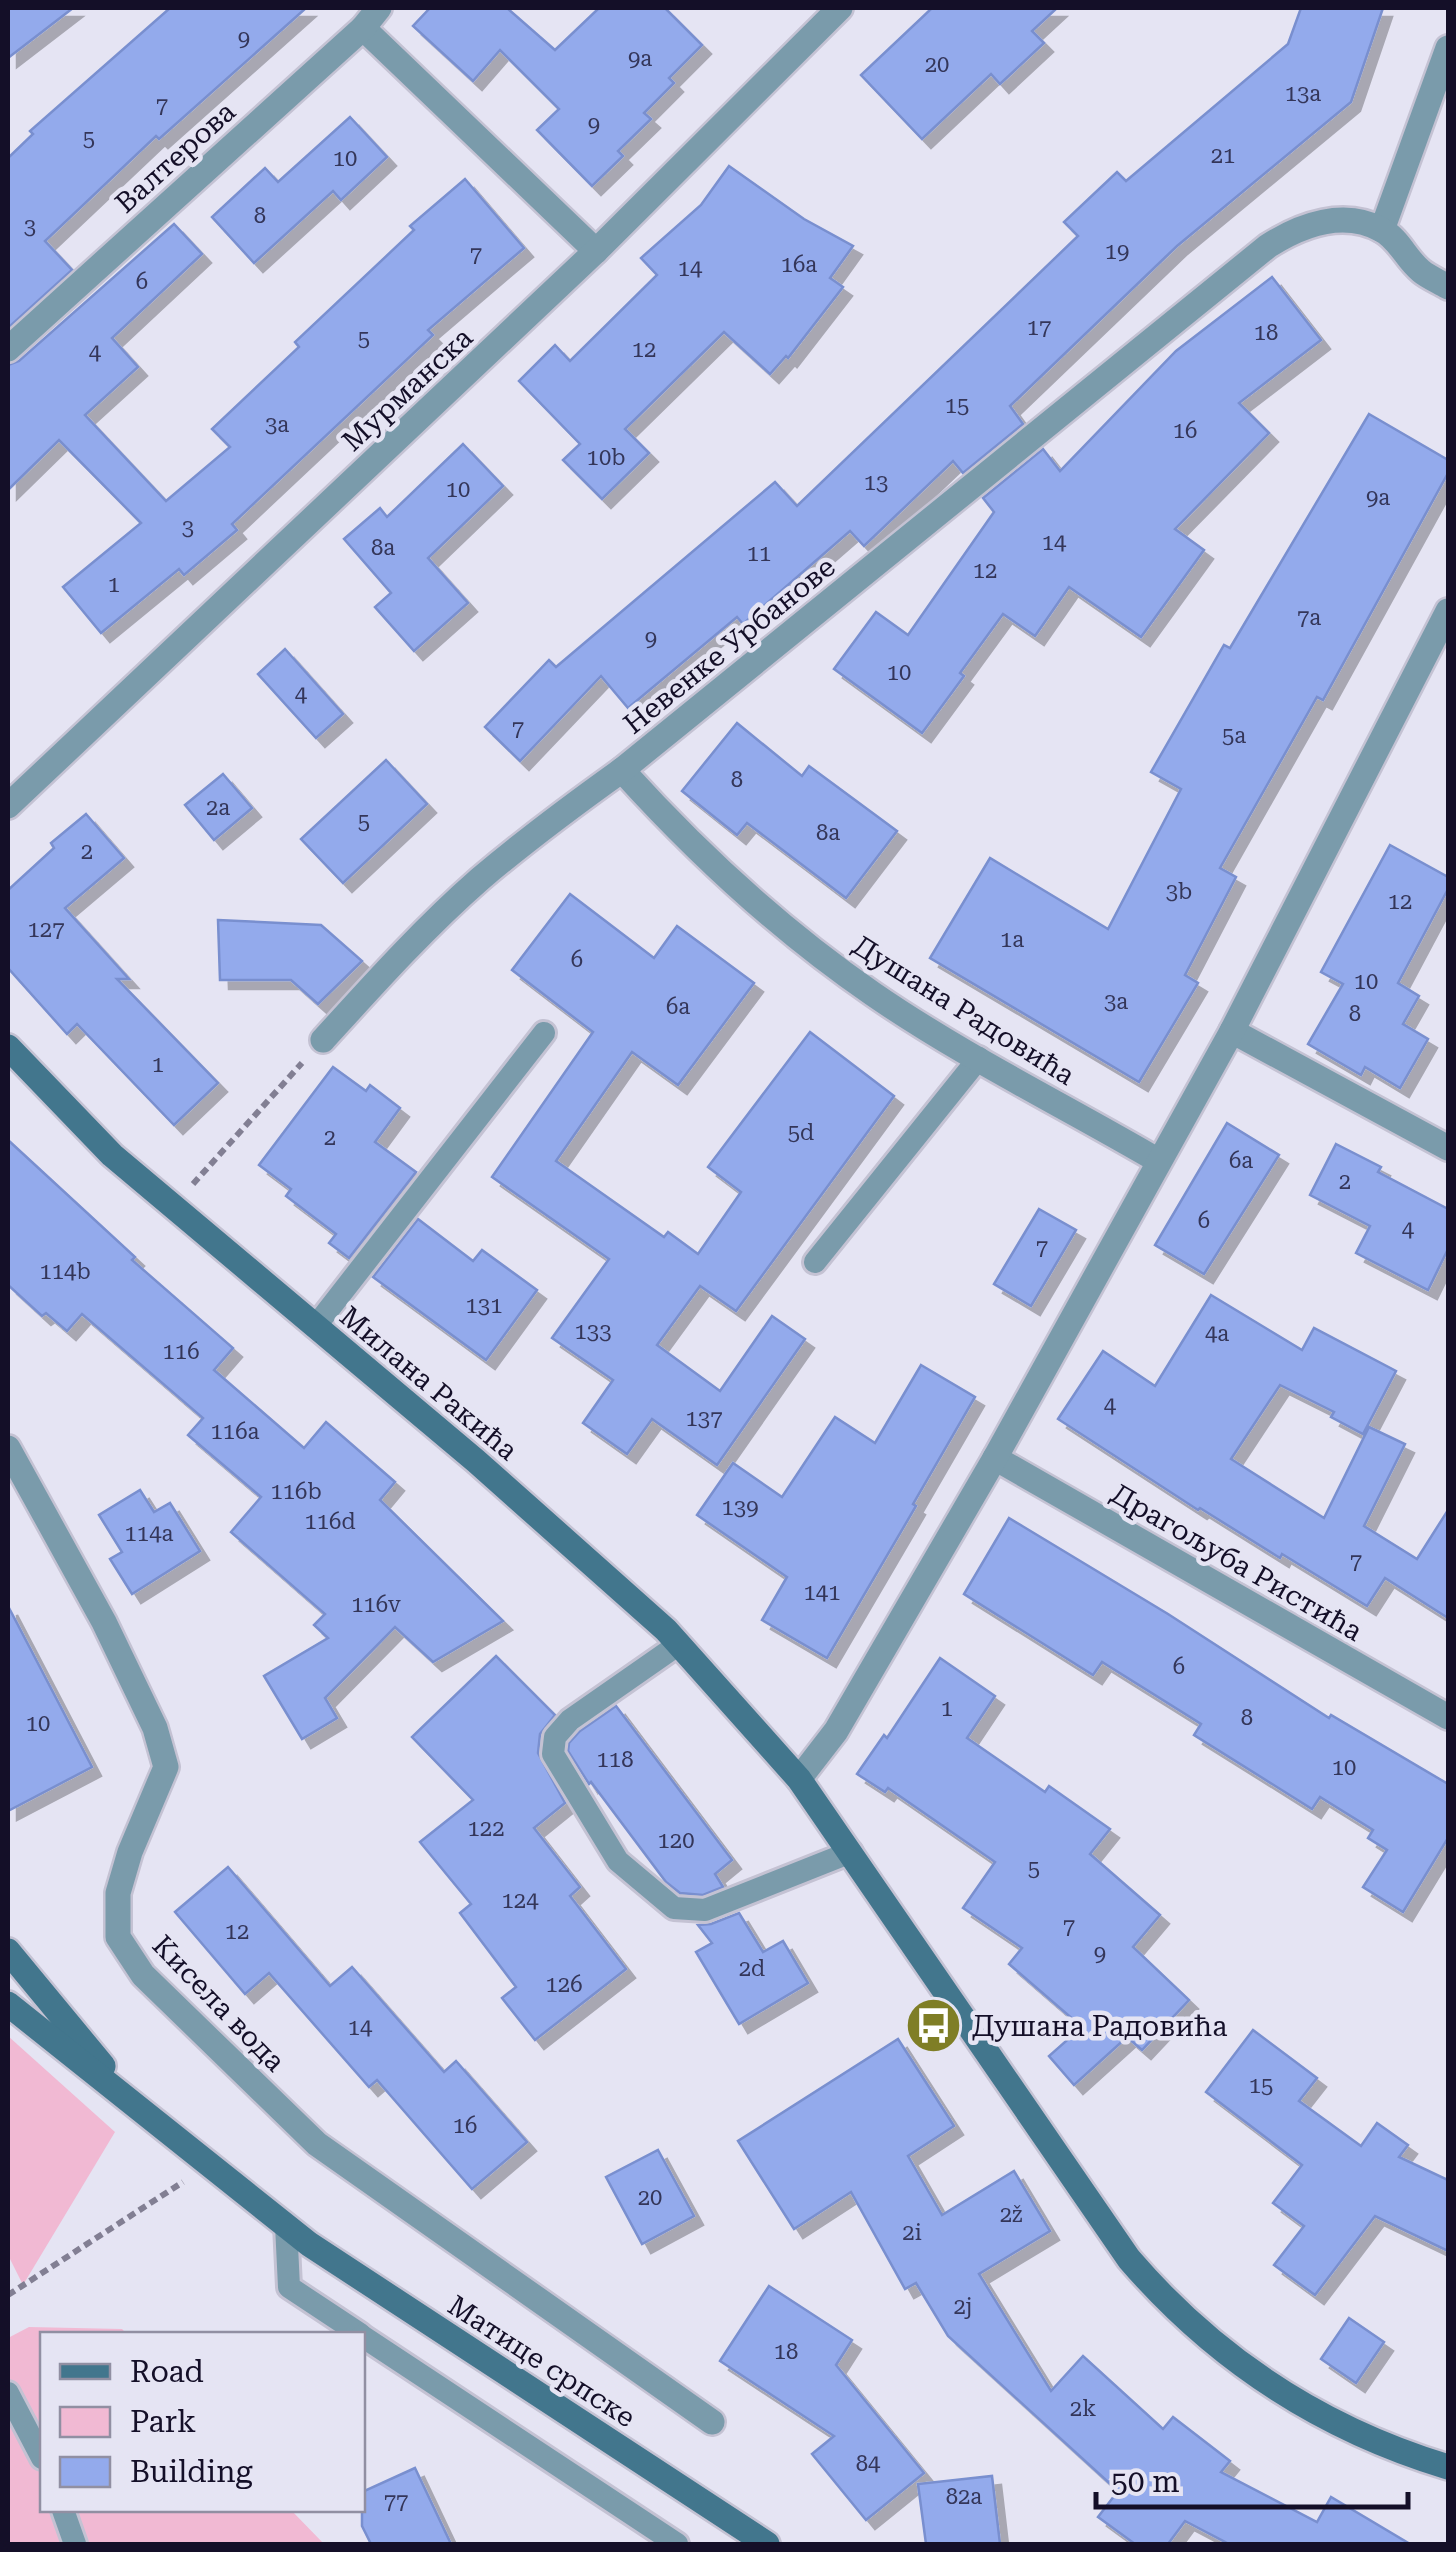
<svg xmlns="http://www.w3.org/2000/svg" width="1456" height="2552" font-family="'Roboto Serif',serif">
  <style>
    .green { fill: #f1b9d3 }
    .building { fill: #93aaec; stroke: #798fcf; stroke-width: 2.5; filter: url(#shadow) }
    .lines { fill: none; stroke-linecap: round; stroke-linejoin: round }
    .service-casing { stroke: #c4c2d3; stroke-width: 28 }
    .minor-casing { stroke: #c4c2d3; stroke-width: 30 }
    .secondary-casing { stroke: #c4c2d3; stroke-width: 30 }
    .path { stroke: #827f93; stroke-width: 6; stroke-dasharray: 8 5; stroke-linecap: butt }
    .service { stroke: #7a9bab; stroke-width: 22 }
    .minor { stroke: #7a9bab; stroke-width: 25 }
    .secondary { stroke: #42768d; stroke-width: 25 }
    .labels { text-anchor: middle; stroke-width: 9; stroke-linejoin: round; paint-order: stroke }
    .number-label { font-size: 22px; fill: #343659 }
    .street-label { font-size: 28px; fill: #140f28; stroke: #e5e4f3 }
    .poi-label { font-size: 28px; fill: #140f28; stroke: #e5e4f3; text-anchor: start }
  </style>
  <defs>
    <filter id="shadow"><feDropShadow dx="9" dy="9" stdDeviation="0" flood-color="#0004"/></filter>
  </defs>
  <rect width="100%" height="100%" fill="#e5e4f3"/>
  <g class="green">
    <polygon points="8,2036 115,2132 23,2285 8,2255"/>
    <polygon points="29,2327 122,2329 127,2334 42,2334 42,2510 291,2510 324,2544 8,2544 8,2338"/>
  </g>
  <g class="building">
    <polygon points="8,8 73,8 8,58"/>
    <polygon points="170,8 306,8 159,139 156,136 45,241 72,270 8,328 8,158 33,134 30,131"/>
    <polygon points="430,8 507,8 555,50 599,8 665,8 702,45 669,78 674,83 644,113 651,119 618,151 623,156 592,186 537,130 559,109 500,50 473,81 413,26"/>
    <polygon points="932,8 1057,8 1032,31 1044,43 1000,84 991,74 922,139 861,75"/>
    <polygon points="1301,8 1383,8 1351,102 1177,246 1010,406 1023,424 963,473 953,461 864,546 850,531 743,624 737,617 628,708 601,676 520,761 485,727 549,660 556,667 775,482 797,506 1078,236 1064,222 1117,172 1126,181 1288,44"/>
    <polygon points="350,117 387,157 341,200 333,191 254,263 212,217 265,168 278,182"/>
    <polygon points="729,166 804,219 853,246 830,278 843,287 788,358 786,356 770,374 724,332 625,429 649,453 602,499 563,460 580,444 519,381 555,345 570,361 657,275 641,258 701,205"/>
    <polygon points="465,179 524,248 428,330 433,335 232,524 237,530 184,575 179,569 101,633 63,587 141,523 59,440 8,490 8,365 19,361 174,224 202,254 112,338 138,367 85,415 166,501 230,447 212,429 299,347 295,342 414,230 410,226"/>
    <polygon points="1272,277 1321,340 1239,403 1269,433 1175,529 1204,550 1141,637 1069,587 1035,636 1003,614 960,673 964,676 922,733 834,669 876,612 908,635 994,512 983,498 1043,449 1060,471 1176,351"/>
    <polygon points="1369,414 1448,460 1448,473 1323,700 1317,697 1220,868 1236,877 1185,975 1198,983 1139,1082 930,958 990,858 1108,929 1181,789 1151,772 1224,645 1230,648"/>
    <polygon points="463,444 503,486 428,558 468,603 414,651 375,607 391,593 344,539 380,508 387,517"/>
    <polygon points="285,649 343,714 316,738 258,674"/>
    <polygon points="737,723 802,776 809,766 897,831 846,898 747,823 737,835 682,791"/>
    <polygon points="386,760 427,804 343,883 301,839"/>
    <polygon points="223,774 252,808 214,840 185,805"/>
    <polygon points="86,814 124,858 65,908 129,979 117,979 218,1083 174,1125 77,1024 67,1034 8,968 8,890 54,848 51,843"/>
    <polygon points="1390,845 1448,877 1448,889 1398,983 1419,996 1403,1024 1428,1039 1400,1088 1365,1067 1361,1075 1308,1044 1343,984 1321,972"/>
    <polygon points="570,894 654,958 677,926 754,983 678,1085 632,1052 556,1161 664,1237 668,1232 698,1254 741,1192 708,1167 810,1032 894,1096 736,1311 700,1286 657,1345 720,1391 772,1316 805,1339 717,1465 652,1419 627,1454 583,1423 613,1380 552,1338 609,1259 492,1177 593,1032 512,970"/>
    <polygon points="218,920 321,925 362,961 318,1004 291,980 220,980"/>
    <polygon points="333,1067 366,1091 370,1085 400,1108 375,1142 416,1172 349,1258 329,1243 336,1234 286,1196 291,1189 259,1165"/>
    <polygon points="1227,1123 1279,1155 1204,1274 1155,1245"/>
    <polygon points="8,1140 135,1257 132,1260 233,1348 214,1370 304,1448 326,1422 395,1482 380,1500 503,1621 433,1662 395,1627 325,1698 337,1718 302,1739 264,1676 328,1638 314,1625 325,1614 231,1532 261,1497 188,1435 203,1418 82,1314 67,1331 46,1313 42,1316 8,1285"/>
    <polygon points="1336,1144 1381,1167 1378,1172 1448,1209 1448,1249 1428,1290 1356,1253 1370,1226 1310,1195"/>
    <polygon points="1039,1209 1076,1230 1031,1306 994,1284"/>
    <polygon points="418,1219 473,1261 482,1250 537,1290 486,1360 373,1277"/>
    <polygon points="1211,1295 1302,1350 1314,1328 1396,1371 1363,1434 1331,1417 1334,1412 1280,1385 1231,1459 1324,1518 1369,1427 1405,1444 1364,1526 1417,1559 1448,1510 1448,1618 1385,1578 1367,1606 1282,1554 1280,1558 1200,1508 1198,1510 1058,1419 1103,1351 1155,1386"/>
    <polygon points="921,1365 975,1397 913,1504 916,1506 827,1658 762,1620 787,1577 697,1515 733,1463 782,1497 835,1417 875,1443"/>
    <polygon points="140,1490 154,1512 170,1503 200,1551 132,1594 110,1559 122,1552 99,1515"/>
    <polygon points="1009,1518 1168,1614 1329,1718 1331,1715 1448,1784 1448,1838 1403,1912 1363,1887 1387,1850 1368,1838 1373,1830 1320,1797 1312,1809 1194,1735 1201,1724 1102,1662 1093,1675 964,1594"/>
    <polygon points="8,1606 92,1767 8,1811"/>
    <polygon points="496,1656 555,1715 540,1734 538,1753 565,1803 534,1828 580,1887 570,1896 626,1969 535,2040 502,1998 516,1987 460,1913 471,1904 420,1842 473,1800 412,1737"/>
    <polygon points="940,1658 995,1696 967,1738 1045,1792 1049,1786 1110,1829 1090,1854 1160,1915 1133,1947 1189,2000 1142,2050 1127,2037 1074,2085 1049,2056 1082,2027 1009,1964 1022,1948 963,1908 995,1862 888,1788 885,1792 857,1774 884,1735 887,1738"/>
    <polygon points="616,1706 732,1860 715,1874 723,1887 703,1895 680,1893 666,1882 591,1782 589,1784 568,1751 569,1743 580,1731"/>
    <polygon points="228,1867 330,1986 352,1967 444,2072 456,2061 527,2142 472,2189 377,2080 369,2087 269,1973 245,1994 175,1912"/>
    <polygon points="739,1913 763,1952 783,1941 808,1983 739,2024 696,1952 712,1943 698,1925 711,1924"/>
    <polygon points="1253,2030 1317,2078 1299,2101 1361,2146 1377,2123 1408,2145 1399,2157 1448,2180 1448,2251 1375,2216 1315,2295 1274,2265 1304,2226 1273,2203 1302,2165 1206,2092"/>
    <polygon points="898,2039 954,2126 908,2156 942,2215 1014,2171 1050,2231 979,2274 1051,2391 1083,2356 1163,2429 1173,2417 1230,2461 1221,2472 1317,2522 1331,2497 1410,2544 1229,2544 1185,2521 1168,2544 1135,2544 1098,2517 1118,2491 948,2336 916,2283 905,2289 851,2192 794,2229 738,2141"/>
    <polygon points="658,2150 694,2216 642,2244 606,2177"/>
    <polygon points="769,2286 852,2340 836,2365 924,2473 866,2520 812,2454 834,2436 720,2361"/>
    <polygon points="1349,2318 1384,2342 1356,2383 1321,2359"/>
    <polygon points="415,2468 451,2544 371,2544 362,2526 362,2492"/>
    <polygon points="992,2476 1000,2544 926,2544 918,2484"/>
  </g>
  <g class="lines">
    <defs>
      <g id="service">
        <polyline points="815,1262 979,1058"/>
        <polyline points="315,1327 544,1033"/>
        <polyline points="679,1644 570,1720 555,1737 553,1754 618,1861 674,1908 705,1910 851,1852"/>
        <polyline points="286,2225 289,2287 360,2334"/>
        <polyline points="362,2336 677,2544"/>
        <polyline points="8,2393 42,2458"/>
        <polyline points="63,2510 75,2544"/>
      </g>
      <g id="minor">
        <polyline points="363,28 596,251"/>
        <polyline points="1382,230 1448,48"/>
        <polyline points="8,349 363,28 379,8"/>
        <path d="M 622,770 C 697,853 780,930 873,994 C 963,1056 1063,1105 1157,1160"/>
        <polyline points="8,806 596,251 840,8"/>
        <polyline points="1232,1031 1448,1148"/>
        <path d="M 323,1040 C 373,985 424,928 480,879 C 526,840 573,805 622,770 L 1268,246 C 1301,225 1344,209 1382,230 C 1399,239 1406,259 1421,271 C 1428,277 1440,282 1448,287"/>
        <polyline points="8,1448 104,1622 155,1728 166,1767 130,1852 118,1893 118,1937 143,1975 317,2144 712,2422"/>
        <polyline points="995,1458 1448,1717"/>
        <polyline points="799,1779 836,1731 995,1458 1232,1031 1448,611"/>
      </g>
      <g id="secondary">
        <path d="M 8,1047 L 112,1155 L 476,1461 L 666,1630 L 799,1779 L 1129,2259 C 1215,2359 1322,2429 1448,2467"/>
        <polyline points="8,1951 103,2066"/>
        <polyline points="8,2004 309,2244 767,2544"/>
      </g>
    </defs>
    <use href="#service" class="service-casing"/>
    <use href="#minor" class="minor-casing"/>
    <use href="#secondary" class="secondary-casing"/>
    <g class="path">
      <polyline points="193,1184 302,1063"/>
      <polyline points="8,2295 183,2182"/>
    </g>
    <use href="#service" class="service"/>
    <use href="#minor" class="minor"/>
    <use href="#secondary" class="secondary"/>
  </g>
  <defs>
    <symbol id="bus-disc" viewBox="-11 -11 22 22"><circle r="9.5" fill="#7f7e26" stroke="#e5e4f3"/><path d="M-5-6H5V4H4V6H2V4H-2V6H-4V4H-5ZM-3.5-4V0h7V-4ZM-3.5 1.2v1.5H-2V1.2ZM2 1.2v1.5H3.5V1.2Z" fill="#fff"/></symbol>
  </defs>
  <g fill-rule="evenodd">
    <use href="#bus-disc" x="902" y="1994" width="63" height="63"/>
  </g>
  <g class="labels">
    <g class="number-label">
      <text x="244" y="46">9</text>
      <text x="640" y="66">9a</text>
      <text x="937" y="72">20</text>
      <text x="1303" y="101">13a</text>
      <text x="162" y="113">7</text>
      <text x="594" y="132">9</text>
      <text x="89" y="146">5</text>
      <text x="1223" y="163">21</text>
      <text x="345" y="166">10</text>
      <text x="260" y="223">8</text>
      <text x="30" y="234">3</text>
      <text x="1117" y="259">19</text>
      <text x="476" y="262">7</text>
      <text x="799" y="272">16a</text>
      <text x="690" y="276">14</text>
      <text x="142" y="289">6</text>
      <text x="1039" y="335">17</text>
      <text x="1266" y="340">18</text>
      <text x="364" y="346">5</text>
      <text x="644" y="357">12</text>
      <text x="95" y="360">4</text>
      <text x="957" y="413">15</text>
      <text x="277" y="432">3a</text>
      <text x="1185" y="438">16</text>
      <text x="606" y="465">10b</text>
      <text x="876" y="490">13</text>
      <text x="458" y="497">10</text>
      <text x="1378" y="505">9a</text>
      <text x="188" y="535">3</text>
      <text x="1054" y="550">14</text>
      <text x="383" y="555">8a</text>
      <text x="759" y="561">11</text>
      <text x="985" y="578">12</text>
      <text x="114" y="592">1</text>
      <text x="1309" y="625">7a</text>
      <text x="651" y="646">9</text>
      <text x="899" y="680">10</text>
      <text x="301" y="702">4</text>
      <text x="518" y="736">7</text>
      <text x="1234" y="743">5a</text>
      <text x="737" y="787">8</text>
      <text x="218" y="815">2a</text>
      <text x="364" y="829">5</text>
      <text x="828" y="840">8a</text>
      <text x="87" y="859">2</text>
      <text x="1179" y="899">3b</text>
      <text x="1400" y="909">12</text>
      <text x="46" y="937">127</text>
      <text x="1012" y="947">1a</text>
      <text x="577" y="967">6</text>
      <text x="1366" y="989">10</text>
      <text x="1116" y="1009">3a</text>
      <text x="678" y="1014">6a</text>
      <text x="1355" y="1021">8</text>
      <text x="158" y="1072">1</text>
      <text x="801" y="1140">5d</text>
      <text x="330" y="1145">2</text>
      <text x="1241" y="1168">6a</text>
      <text x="1345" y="1189">2</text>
      <text x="1204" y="1228">6</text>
      <text x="1408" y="1237">4</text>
      <text x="1042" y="1255">7</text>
      <text x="65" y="1279">114b</text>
      <text x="484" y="1313">131</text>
      <text x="593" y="1339">133</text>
      <text x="1217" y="1341">4a</text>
      <text x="181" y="1359">116</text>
      <text x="1110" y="1413">4</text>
      <text x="704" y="1426">137</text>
      <text x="235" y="1439">116a</text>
      <text x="296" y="1499">116b</text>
      <text x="740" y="1515">139</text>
      <text x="330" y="1529">116d</text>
      <text x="149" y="1541">114a</text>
      <text x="1356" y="1569">7</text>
      <text x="822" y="1600">141</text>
      <text x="376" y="1612">116v</text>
      <text x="1179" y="1674">6</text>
      <text x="947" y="1716">1</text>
      <text x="1247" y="1725">8</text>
      <text x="38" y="1731">10</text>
      <text x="615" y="1767">118</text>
      <text x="1344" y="1775">10</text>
      <text x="486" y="1836">122</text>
      <text x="676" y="1848">120</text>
      <text x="1034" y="1876">5</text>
      <text x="520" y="1908">124</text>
      <text x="1069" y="1934">7</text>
      <text x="237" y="1939">12</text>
      <text x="1100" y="1961">9</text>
      <text x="752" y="1976">2d</text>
      <text x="564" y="1992">126</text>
      <text x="360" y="2035">14</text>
      <text x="1261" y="2093">15</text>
      <text x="465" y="2133">16</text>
      <text x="650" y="2205">20</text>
      <text x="1011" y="2222">2ž</text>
      <text x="912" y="2240">2i</text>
      <text x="963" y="2314">2j</text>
      <text x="786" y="2359">18</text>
      <text x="1083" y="2416">2k</text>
      <text x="868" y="2471">84</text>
      <text x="964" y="2504">82a</text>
      <text x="396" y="2509">77</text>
    </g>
    <g class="street-label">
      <text transform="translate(175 157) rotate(-42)" y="10">Валтерова</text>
      <text transform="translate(407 389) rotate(-43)" y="10">Мурманска</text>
      <text transform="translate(729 645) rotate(-39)" y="10">Невенке Урбанове</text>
      <text transform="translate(964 1010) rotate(32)" y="10">Душана Радовића</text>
      <text transform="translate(429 1383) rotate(40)" y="10">Милана Ракића</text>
      <text transform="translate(1237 1562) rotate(30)" y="10">Драгољуба Ристића</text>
      <text transform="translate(219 2003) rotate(46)" y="10">Кисела вода</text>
      <text transform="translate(542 2361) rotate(33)" y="10">Матице српске</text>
    </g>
    <g class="poi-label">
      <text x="972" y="2036">Душана Радовића</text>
    </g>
  </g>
  <rect width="1456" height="2552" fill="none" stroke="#140f28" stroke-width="20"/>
  <rect x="40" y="2332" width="325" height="180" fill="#e5e4f3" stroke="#918fa2" stroke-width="2.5"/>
  <rect x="60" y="2364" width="50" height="15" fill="#42768d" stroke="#918fa2" stroke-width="2.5"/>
  <text x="130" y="2382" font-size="30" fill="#140f28">Road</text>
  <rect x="60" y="2407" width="50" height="30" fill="#f1b9d3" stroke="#918fa2" stroke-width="2.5"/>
  <text x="130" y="2432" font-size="30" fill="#140f28">Park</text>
  <rect x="60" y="2457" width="50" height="30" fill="#93aaec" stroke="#918fa2" stroke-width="2.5"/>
  <text x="130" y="2482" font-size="30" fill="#140f28">Building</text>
  <path d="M1096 2492v15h312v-15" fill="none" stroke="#140f28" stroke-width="5"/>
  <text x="1111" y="2492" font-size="30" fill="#140f28" stroke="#e5e4f3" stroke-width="8" paint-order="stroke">50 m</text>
</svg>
